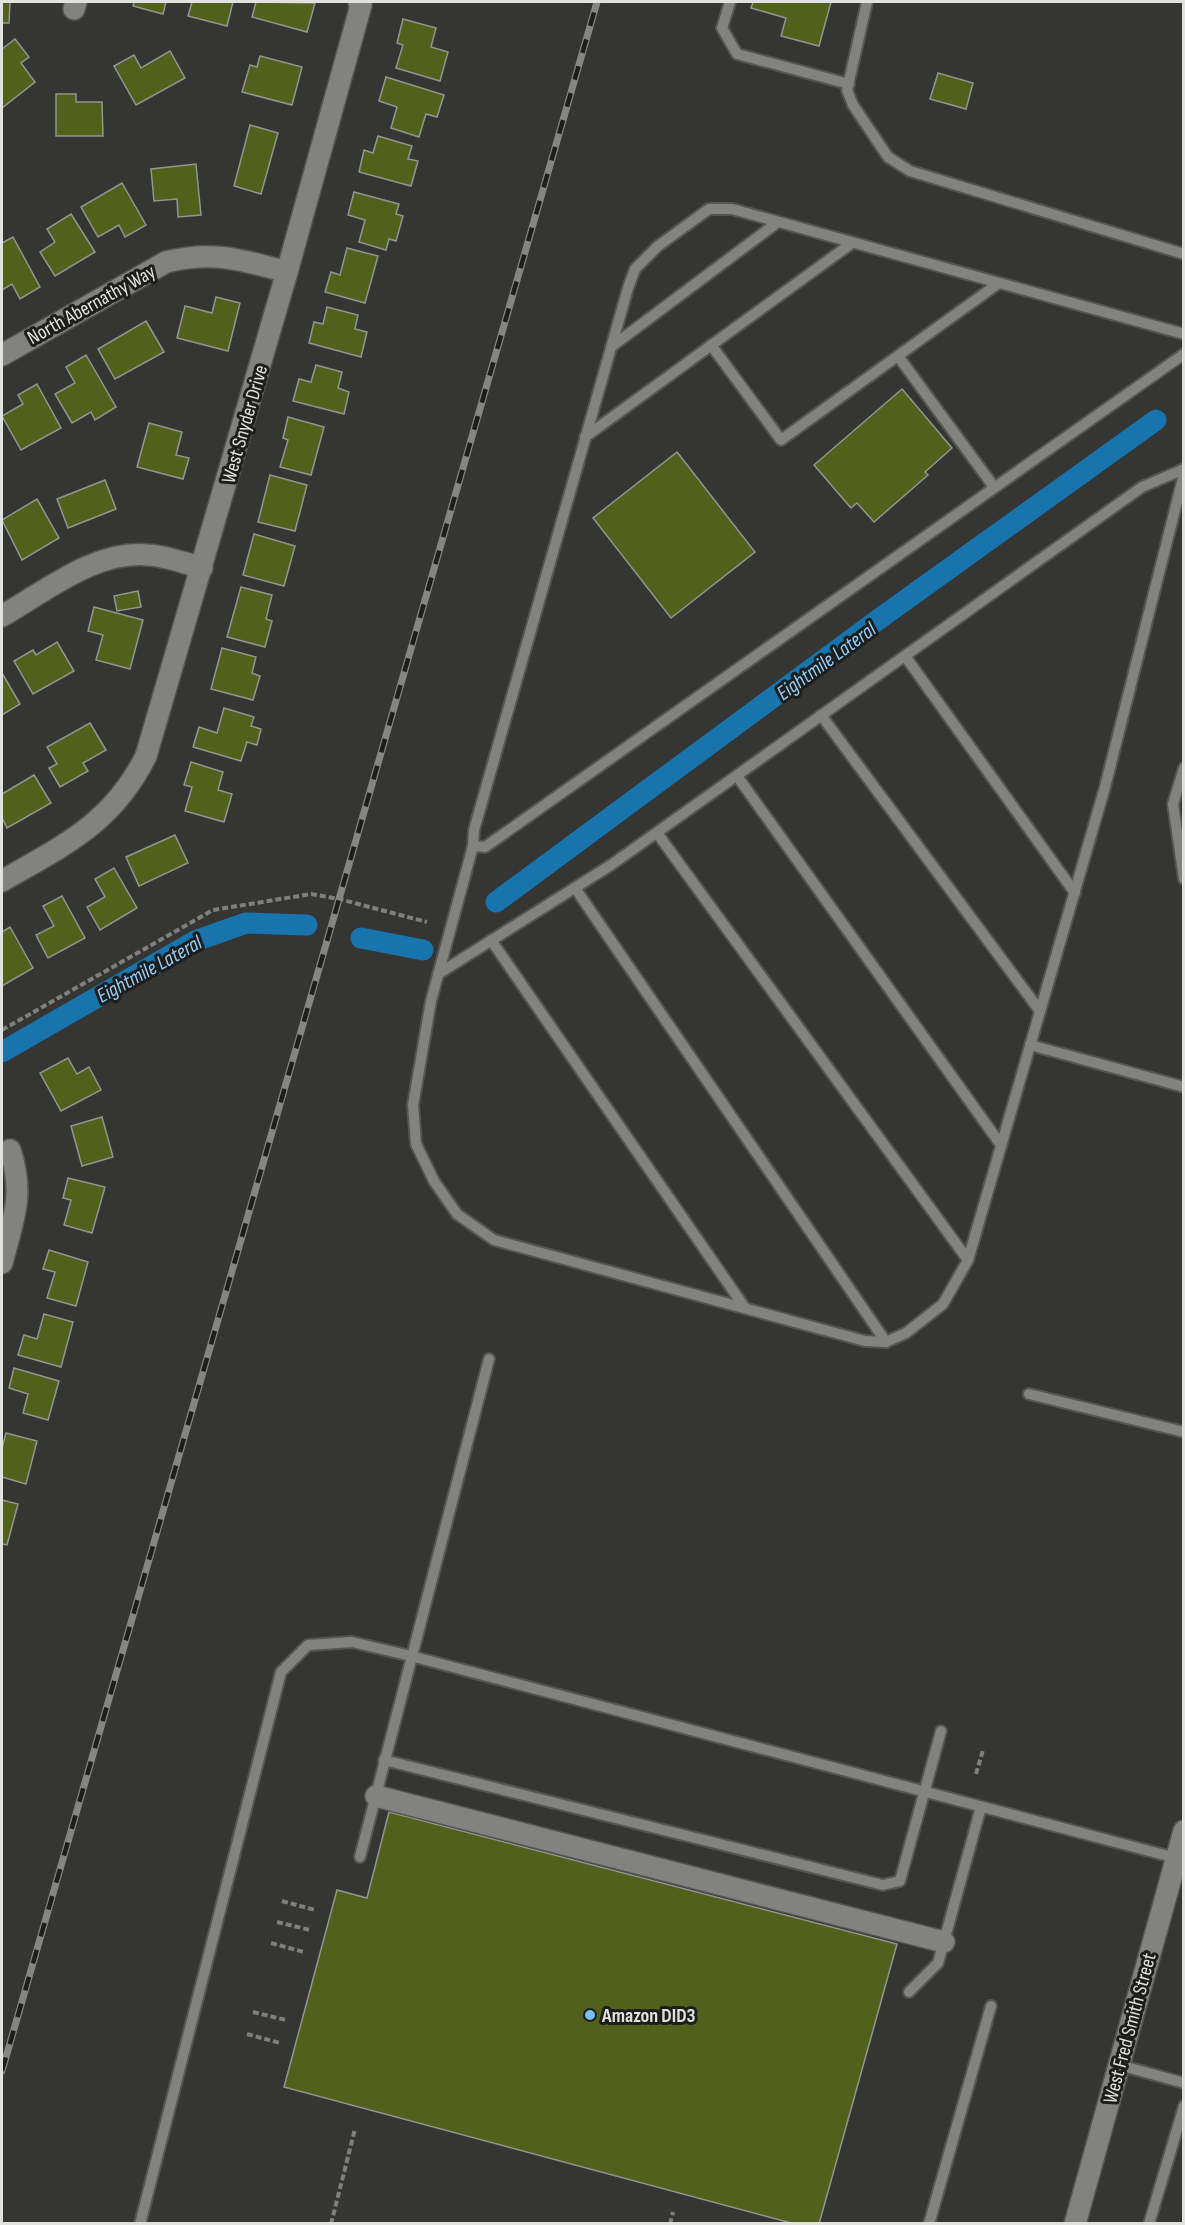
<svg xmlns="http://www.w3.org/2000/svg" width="1185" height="2225" font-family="'Sofia Sans Condensed',sans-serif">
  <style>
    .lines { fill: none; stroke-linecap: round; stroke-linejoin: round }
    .canal { stroke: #1774ac; stroke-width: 21 }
    .building { fill: #51611c; stroke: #949592; stroke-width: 1.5 }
    .lane-casing { stroke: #545452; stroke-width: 14 }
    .street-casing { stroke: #545452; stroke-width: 24 }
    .path { stroke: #7f807e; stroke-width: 4; stroke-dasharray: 6 3; stroke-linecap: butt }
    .lane { stroke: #828381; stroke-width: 10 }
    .street { stroke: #828381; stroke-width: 21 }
    .rail-casing { stroke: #858684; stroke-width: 7 }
    .rail { stroke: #1d1d1c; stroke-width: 4.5; stroke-dasharray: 14; stroke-linecap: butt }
    .poi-dot { fill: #76c0f7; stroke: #1d1d1c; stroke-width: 2 }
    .labels { text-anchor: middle; stroke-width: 6; stroke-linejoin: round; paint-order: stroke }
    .street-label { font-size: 20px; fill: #e1e1e0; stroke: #1d1d1c }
    .poi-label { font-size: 20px; font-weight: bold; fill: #e1e1e0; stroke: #1d1d1c; text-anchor: start }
    .water-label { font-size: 21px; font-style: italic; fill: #92cefb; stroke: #1d1d1c }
  </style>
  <rect width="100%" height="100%" fill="#353634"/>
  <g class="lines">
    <g class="canal">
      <polyline points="496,902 879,619 1156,420"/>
      <polyline points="361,938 423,950"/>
      <polyline points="2,1052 195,941 246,923 307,925"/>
    </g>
  </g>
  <g class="building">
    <polygon points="2,2 10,2 9,23 2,23"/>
    <polygon points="134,2 166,2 163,14 133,6"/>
    <polygon points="192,2 233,2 227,26 188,16"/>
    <polygon points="256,2 315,3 307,32 252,17"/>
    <polygon points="753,2 831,2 819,46 781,36 786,18 751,8"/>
    <polygon points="403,19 436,28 431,47 448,52 440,81 396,68 403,45 397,43"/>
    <polygon points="15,39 29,57 21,63 35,82 2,108 2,49"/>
    <polygon points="170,51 185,78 136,105 114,66 134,55 141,68"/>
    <polygon points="260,56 302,67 292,105 242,92 250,65 257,67"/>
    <polygon points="938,73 973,83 966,109 930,99"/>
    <polygon points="386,77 444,95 437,117 426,114 419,137 391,128 397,107 379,101"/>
    <polygon points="56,94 76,94 76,102 102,102 103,136 56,136"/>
    <polygon points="250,125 278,133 261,194 234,186"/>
    <polygon points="378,136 412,146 408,159 418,161 411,186 359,172 364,150 373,153"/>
    <polygon points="196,164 201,215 178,217 177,199 154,201 151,169"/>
    <polygon points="122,183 146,225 125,237 119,225 98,237 81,207"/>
    <polygon points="354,192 399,204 396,214 403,216 396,241 389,239 386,250 359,242 365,220 348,215"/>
    <polygon points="71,214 95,252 55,276 40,252 55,242 47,229"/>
    <polygon points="13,237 40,287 20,299 12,284 2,290 2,243"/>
    <polygon points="347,248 378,256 365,303 325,292 331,272 340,275"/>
    <polygon points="216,297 240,303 228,351 177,338 185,306 212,313"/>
    <polygon points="327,307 358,315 355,329 367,332 361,357 309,343 314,322 323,324"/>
    <polygon points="146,321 164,352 115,379 98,349"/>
    <polygon points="86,355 116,407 95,420 91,412 72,423 55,394 75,383 66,367"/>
    <polygon points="316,365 342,372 338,388 349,392 344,414 293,401 299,379 311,382"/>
    <polygon points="37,384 61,428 21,450 2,416 23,404 18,395"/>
    <polygon points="902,389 952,448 925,472 928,475 874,522 857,503 851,508 814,465"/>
    <polygon points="288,417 324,427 311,475 280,467 288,440 283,438"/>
    <polygon points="149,423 182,432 176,455 189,458 183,479 137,467"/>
    <polygon points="677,452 755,552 671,618 593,518"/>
    <polygon points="270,475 307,485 295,531 258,522"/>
    <polygon points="105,480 116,509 68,528 57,499"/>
    <polygon points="37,499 59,538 22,560 2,520"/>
    <polygon points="254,534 295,546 284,586 243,575"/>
    <polygon points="241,587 272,595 266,619 272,621 265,647 227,637"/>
    <polygon points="138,591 141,607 117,611 114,596"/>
    <polygon points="94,607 143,620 130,669 96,660 103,635 88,631"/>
    <polygon points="57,642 74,671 33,694 14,661 33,650 36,655"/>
    <polygon points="222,648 256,657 252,673 260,676 253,700 211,689"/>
    <polygon points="2,673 20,704 2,715"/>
    <polygon points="224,708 254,717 251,726 261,729 257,745 247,742 241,761 193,747 199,727 217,733"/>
    <polygon points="90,723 106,750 83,763 88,771 60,787 49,768 57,764 47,747"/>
    <polygon points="191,762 223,772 218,790 232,794 224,822 185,811 192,787 184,785"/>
    <polygon points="34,775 51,803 7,828 2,818 2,794"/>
    <polygon points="175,835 188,863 139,886 126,857"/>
    <polygon points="114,868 137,908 100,930 87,907 105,897 95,879"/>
    <polygon points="62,896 85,938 48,958 36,935 54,926 43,906"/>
    <polygon points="10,927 33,968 2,986 2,932"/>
    <polygon points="68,1058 77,1074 89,1067 101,1090 61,1111 40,1073"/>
    <polygon points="102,1117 113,1157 82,1166 71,1126"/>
    <polygon points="68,1178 105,1187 92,1233 64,1225 71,1200 63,1198"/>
    <polygon points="49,1250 88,1262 76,1306 47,1298 55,1272 43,1269"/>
    <polygon points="44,1314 73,1322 61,1367 18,1355 24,1335 37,1339"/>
    <polygon points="14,1368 59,1381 48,1420 23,1413 28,1394 9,1388"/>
    <polygon points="6,1433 37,1441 26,1484 2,1477 2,1448"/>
    <polygon points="2,1500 18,1504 7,1545 2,1544"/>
    <polygon points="389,1812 897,1944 819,2224 795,2224 284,2087 337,1890 367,1898"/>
  </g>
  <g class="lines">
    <defs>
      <g id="lane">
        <polyline points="730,2 722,28 737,54 849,84"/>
        <polyline points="867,2 847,90 853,105 888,157 910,171 1184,254"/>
        <polyline points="1184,334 732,209 709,209 658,246 635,269 628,288 474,830 473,846 485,847 1184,354"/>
        <polyline points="711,345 781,440 999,283"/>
        <polyline points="611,347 778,222"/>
        <polyline points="898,356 994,487"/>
        <polyline points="585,437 852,243"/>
        <polyline points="905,656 1075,893"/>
        <polyline points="821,715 1040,1011"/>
        <polyline points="1184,768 1173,804 1184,879"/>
        <polyline points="737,776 1001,1145"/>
        <polyline points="657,833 968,1260"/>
        <polyline points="473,846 431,1001 413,1105 416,1144 434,1181 457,1214 494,1240 865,1341 886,1342 906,1333 943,1304 968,1260 1105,787 1184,474"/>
        <polyline points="575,888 886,1342"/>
        <polyline points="491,940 745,1308"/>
        <polyline points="438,974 611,865 1142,487 1184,469"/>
        <polyline points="1030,1045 1184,1087"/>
        <polyline points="1029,1394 1184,1432"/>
        <polyline points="384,1760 883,1885 900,1881 941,1731"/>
        <polyline points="360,1857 489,1359"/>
        <polyline points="909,1992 938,1963 981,1807"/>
        <polyline points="1119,2065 1184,2083"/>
        <polyline points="140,2224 281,1672 308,1645 352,1642 411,1656 1176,1858"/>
        <polyline points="929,2224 991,2006"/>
        <polyline points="1149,2224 1184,2106"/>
      </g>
      <g id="street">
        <polyline points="74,9 76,2"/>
        <path d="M 2,355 L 166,262 C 213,250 242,260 287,272"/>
        <path d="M 2,616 C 46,591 95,550 148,555 C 166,556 185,563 202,568"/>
        <path d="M 2,881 C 64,845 112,824 146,756 L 287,272 L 361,5 L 359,2"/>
        <path d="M 2,1263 C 13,1219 25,1196 10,1150"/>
        <polyline points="376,1796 944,1942"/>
        <polyline points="1075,2224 1184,1831"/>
      </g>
    </defs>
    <use href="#lane" class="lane-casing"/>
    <use href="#street" class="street-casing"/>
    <g class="path">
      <polyline points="2,1030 213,910 311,894 339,899 427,922"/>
      <polyline points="976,1774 983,1750"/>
      <polyline points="282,1901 315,1910"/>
      <polyline points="277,1922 310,1930"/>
      <polyline points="271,1943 304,1952"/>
      <polyline points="253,2012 286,2020"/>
      <polyline points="247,2034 280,2043"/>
      <polyline points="331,2224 355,2129"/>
      <polyline points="670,2224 673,2212"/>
    </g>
    <use href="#lane" class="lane"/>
    <use href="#street" class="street"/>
    <defs>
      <polyline id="rail" points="2,2071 597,2"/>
    </defs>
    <use href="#rail" class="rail-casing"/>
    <use href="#rail" class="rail"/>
  </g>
  <circle class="poi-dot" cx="590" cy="2015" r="6"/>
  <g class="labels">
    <g class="street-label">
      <text transform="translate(91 304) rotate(-29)" y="7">North Abernathy Way</text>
      <text transform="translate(244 424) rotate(-74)" y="7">West Snyder Drive</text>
      <text transform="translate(1129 2028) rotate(-75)" y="7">West Fred Smith Street</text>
    </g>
    <g class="poi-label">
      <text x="602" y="2022">Amazon DID3</text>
    </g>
    <g class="water-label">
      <text transform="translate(826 661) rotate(-36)" y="7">Eightmile Lateral</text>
      <text transform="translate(149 969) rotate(-29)" y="7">Eightmile Lateral</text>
    </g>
  </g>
  <rect width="1185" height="2225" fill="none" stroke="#e1e1e0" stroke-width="6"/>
</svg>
